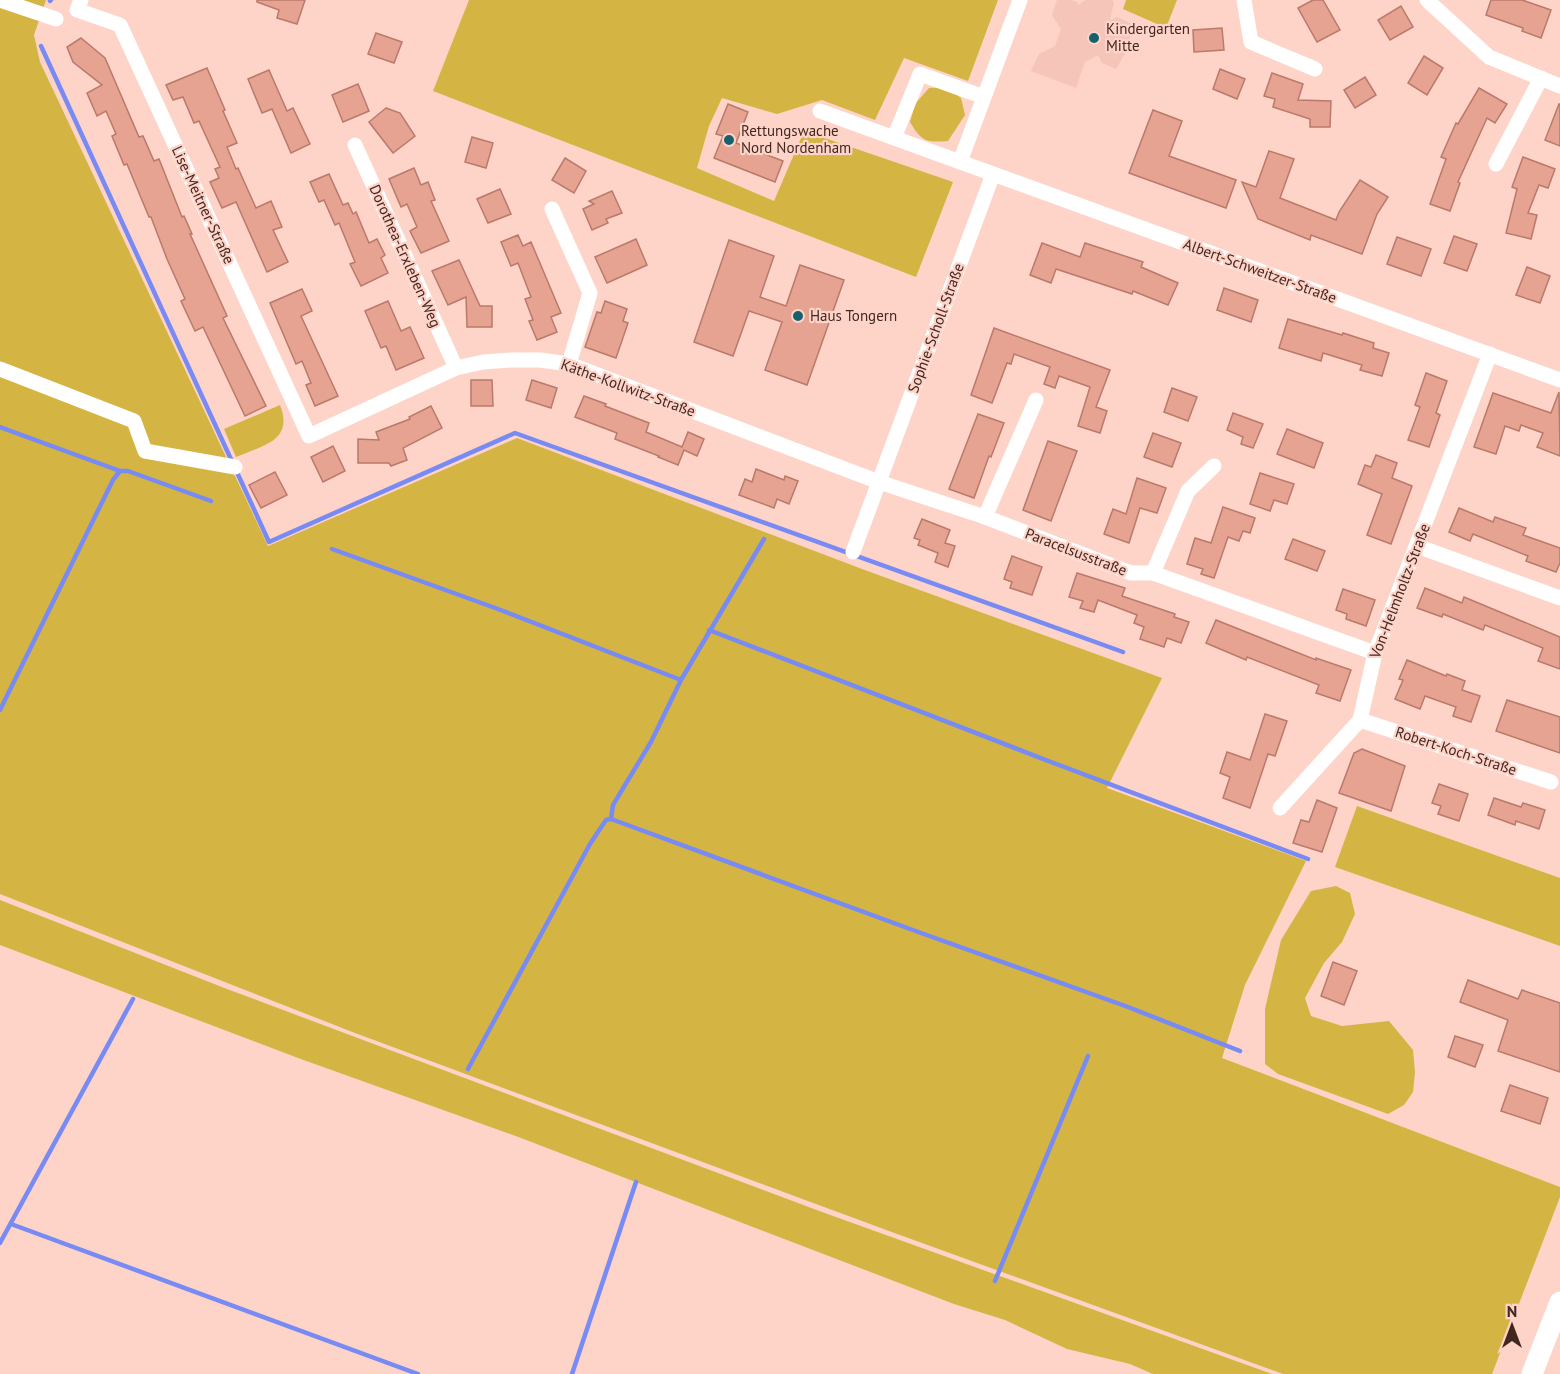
<svg xmlns="http://www.w3.org/2000/svg" width="1560" height="1374" font-family="'PT Sans',sans-serif">
  <style>
    .built { fill: #f5c5ba }
    .green { fill: #d4b543 }
    .lines { fill: none; stroke-linecap: round; stroke-linejoin: round }
    .stream { stroke: #788af4; stroke-width: 4.5 }
    .building { fill: #e7a392; stroke: #ba796a; stroke-width: 1.5 }
    .street { stroke: #fff; stroke-width: 15 }
    .secondary { stroke: #fff; stroke-width: 21 }
    .poi-dot { fill: #17616f; stroke: #fed3c8; stroke-width: 2 }
    .labels { text-anchor: middle; stroke-width: 4.5; stroke-linejoin: round; paint-order: stroke }
    .poi-label { font-size: 15px; fill: #422721; stroke: #fed3c8; text-anchor: start }
    .street-label { font-size: 15px; fill: #422721; stroke: #fed3c8 }
  </style>
  <rect width="100%" height="100%" fill="#fed3c8"/>
  <polygon class="built" points="1057,0 1071,0 1077,2 1078,5 1086,0 1112,0 1114,3 1110,20 1117,17 1133,24 1128,48 1116,69 1102,63 1098,55 1085,62 1076,88 1031,71 1039,54 1055,46 1061,29 1052,15"/>
  <g class="green">
    <polygon points="0,0 46,0 34,35 40,62 268,546 517,438 862,569 1162,678 1107,788 1306,861 1245,985 1222,1058 1560,1187 1560,1197 1492,1374 1283,1374 889,1231 355,1033 0,894"/>
    <polygon points="469,0 998,0 968,81 904,58 875,120 822,100 777,114 722,98 709,126 697,168 774,201 804,131 953,182 916,277 433,91"/>
    <polygon points="1126,0 1177,0 1166,28 1123,9"/>
    <path d="M 946,87 L 961,98 L 965,115 L 948,141 C 926,143 921,141 910,122 L 915,104 L 929,88 Z"/>
    <path d="M 280,405 C 294,441 263,445 236,457 L 224,429 Z"/>
    <polygon points="1357,806 1560,878 1560,946 1335,867"/>
    <polygon points="1336,886 1350,893 1355,914 1342,942 1324,963 1305,998 1311,1016 1342,1026 1389,1021 1413,1050 1415,1072 1413,1092 1404,1105 1388,1114 1278,1074 1265,1064 1265,1009 1281,940 1311,891"/>
    <polygon points="0,900 227,989 822,1212 1272,1374 1153,1374 1130,1364 1067,1349 1005,1320 954,1304 521,1138 298,1058 0,945"/>
  </g>
  <g class="lines">
    <g class="stream">
      <polyline points="50,1 51,0"/>
      <polyline points="41,46 269,542 515,433 1123,652"/>
      <polyline points="0,427 120,471"/>
      <polyline points="332,549 498,609 681,680"/>
      <polyline points="709,630 1051,762 1308,859"/>
      <polyline points="0,710 113,480 120,471 128,471 211,501"/>
      <polyline points="611,819 613,805 651,742 681,680 764,539"/>
      <polyline points="468,1069 590,844 606,820 611,819 921,933 1128,1007 1240,1051"/>
      <polyline points="11,1224 418,1374"/>
      <polyline points="0,1243 133,999"/>
      <polyline points="995,1281 1088,1056"/>
      <polyline points="572,1374 636,1182"/>
    </g>
  </g>
  <g class="building">
    <polygon points="257,0 305,0 297,24 277,18 279,10 257,2"/>
    <polygon points="1313,0 1323,0 1340,30 1317,42 1298,8"/>
    <polygon points="1491,0 1522,0 1551,10 1541,38 1522,31 1523,28 1486,15"/>
    <polygon points="1401,6 1413,27 1390,40 1378,20"/>
    <polygon points="1222,28 1224,50 1194,52 1193,30"/>
    <polygon points="376,33 402,42 394,63 368,54"/>
    <polygon points="81,38 105,58 139,137 143,136 154,161 159,159 182,217 184,216 192,234 190,234 227,316 223,318 266,406 245,416 203,327 195,331 181,301 185,299 167,259 151,217 149,217 127,164 124,165 112,136 116,134 106,111 97,116 87,93 102,85 73,62 67,47"/>
    <polygon points="1424,56 1443,68 1427,95 1408,83"/>
    <polygon points="207,68 225,110 223,111 237,143 227,147 236,169 238,168 256,208 271,201 282,227 273,230 288,262 267,272 236,202 222,208 210,182 219,178 215,169 220,167 199,121 194,123 183,97 173,100 166,85"/>
    <polygon points="1220,69 1245,79 1237,99 1213,89"/>
    <polygon points="269,70 287,111 293,108 310,144 291,153 272,109 262,113 248,79"/>
    <polygon points="1272,73 1303,84 1298,100 1331,101 1330,127 1310,127 1310,119 1273,107 1275,99 1264,96"/>
    <polygon points="1365,77 1376,95 1355,108 1344,90"/>
    <polygon points="358,84 369,111 343,122 332,95"/>
    <polygon points="1479,88 1507,104 1495,123 1487,118 1458,182 1460,183 1450,211 1430,204 1446,159 1441,157 1456,123 1458,124"/>
    <polygon points="728,104 748,112 736,143 783,161 775,182 714,158 723,136 716,134"/>
    <polygon points="1559,104 1560,104 1560,146 1545,140"/>
    <polygon points="386,108 400,113 415,136 393,153 369,122"/>
    <polygon points="1153,110 1182,121 1169,156 1236,180 1226,208 1129,173"/>
    <polygon points="472,137 493,143 486,168 465,162"/>
    <polygon points="1269,151 1294,159 1280,198 1336,220 1339,212 1360,180 1388,197 1377,214 1362,254 1311,235 1310,240 1258,219 1242,182 1256,187"/>
    <polygon points="1523,157 1555,169 1548,188 1539,185 1528,213 1537,215 1531,239 1506,233 1517,189 1512,187"/>
    <polygon points="565,158 586,171 574,193 552,180"/>
    <polygon points="414,168 421,185 428,182 435,200 431,201 449,241 421,253 410,231 417,227 407,204 401,207 389,179"/>
    <polygon points="329,174 343,205 348,203 353,214 356,212 369,243 377,239 385,255 381,258 388,273 361,286 350,264 355,262 339,223 335,225 324,200 319,202 310,182"/>
    <polygon points="500,189 511,214 488,223 477,199"/>
    <polygon points="612,191 622,213 606,219 608,223 592,230 583,209 594,204 589,201"/>
    <polygon points="518,235 523,246 531,242 561,313 551,317 557,332 537,340 529,321 533,320 525,299 531,297 518,263 511,266 501,242"/>
    <polygon points="1454,236 1477,244 1467,271 1444,263"/>
    <polygon points="1397,237 1431,249 1421,276 1387,264"/>
    <polygon points="636,239 647,265 607,283 595,257"/>
    <polygon points="729,240 774,256 760,297 786,306 800,265 844,280 807,385 765,370 782,322 749,311 733,356 694,342"/>
    <polygon points="1042,243 1080,257 1085,243 1143,262 1141,267 1178,283 1168,305 1133,291 1132,294 1056,269 1051,283 1030,275"/>
    <polygon points="459,260 480,306 492,306 492,327 467,327 466,297 448,305 432,271"/>
    <polygon points="1527,267 1550,276 1540,303 1516,295"/>
    <polygon points="1224,288 1258,300 1251,322 1217,310"/>
    <polygon points="302,289 312,311 301,316 338,396 315,406 306,385 311,383 302,361 296,364 270,303"/>
    <polygon points="388,301 401,331 410,327 424,358 396,370 386,346 381,348 365,311"/>
    <polygon points="605,301 627,309 623,321 628,323 616,358 585,347 597,312 601,313"/>
    <polygon points="1288,319 1342,335 1343,333 1374,343 1373,348 1389,353 1382,376 1360,370 1362,365 1323,353 1321,361 1279,348"/>
    <polygon points="994,328 1110,370 1096,407 1107,411 1100,433 1078,426 1090,387 1059,376 1055,388 1044,384 1050,367 1014,354 1011,364 1007,363 992,403 971,395"/>
    <polygon points="1426,373 1447,381 1436,413 1440,415 1429,447 1408,440 1420,407 1415,405"/>
    <polygon points="471,380 492,380 493,406 471,406"/>
    <polygon points="532,380 557,388 551,408 526,400"/>
    <polygon points="1172,388 1197,397 1188,421 1164,412"/>
    <polygon points="1559,392 1560,456 1537,447 1543,433 1521,425 1519,431 1505,426 1496,454 1474,447 1493,393 1551,413"/>
    <polygon points="584,396 606,404 605,406 649,423 646,432 682,447 688,432 704,439 697,456 684,450 678,465 658,457 659,456 615,439 617,433 575,417"/>
    <polygon points="431,406 442,428 403,448 407,460 391,466 389,463 358,463 358,439 379,440 376,432 410,419 409,417"/>
    <polygon points="1233,413 1263,424 1253,448 1241,444 1243,437 1227,430"/>
    <polygon points="978,414 1004,423 991,457 989,456 974,498 949,489"/>
    <polygon points="1287,429 1323,443 1314,468 1277,454"/>
    <polygon points="1153,433 1181,443 1172,467 1144,457"/>
    <polygon points="1048,441 1077,451 1051,521 1023,510"/>
    <polygon points="333,446 345,471 323,482 311,457"/>
    <polygon points="1376,455 1397,463 1392,478 1412,486 1391,544 1367,535 1382,494 1358,484 1365,465 1371,467"/>
    <polygon points="756,469 784,480 785,476 798,481 789,504 777,499 774,508 739,495 745,479 752,482"/>
    <polygon points="275,472 287,495 261,508 249,485"/>
    <polygon points="1260,473 1294,484 1287,504 1274,500 1270,511 1250,504"/>
    <polygon points="1137,478 1166,488 1157,513 1140,508 1129,543 1104,534 1113,509 1126,514"/>
    <polygon points="1223,507 1255,518 1250,533 1243,531 1239,541 1228,537 1214,578 1201,574 1203,569 1187,564 1195,538 1211,543"/>
    <polygon points="1459,508 1493,522 1495,517 1526,528 1523,535 1560,548 1560,563 1556,572 1526,561 1528,556 1473,534 1470,541 1449,532"/>
    <polygon points="922,519 950,530 945,543 955,546 948,567 935,562 938,553 918,545 920,540 914,538"/>
    <polygon points="1293,539 1325,551 1317,571 1285,559"/>
    <polygon points="1012,556 1042,567 1032,595 1010,588 1012,582 1004,579"/>
    <polygon points="1077,573 1125,588 1122,596 1175,614 1174,617 1189,622 1181,643 1167,638 1164,647 1140,639 1144,627 1134,623 1137,615 1098,600 1094,612 1080,608 1083,601 1069,597"/>
    <polygon points="1425,588 1462,603 1464,597 1560,637 1560,669 1538,661 1543,648 1485,625 1483,630 1443,614 1442,617 1417,608"/>
    <polygon points="1343,589 1375,600 1366,626 1346,619 1347,614 1336,610"/>
    <polygon points="1216,620 1316,660 1316,658 1351,670 1340,701 1316,693 1319,685 1247,657 1246,660 1206,643"/>
    <polygon points="1407,660 1446,676 1447,674 1465,681 1462,690 1480,696 1471,722 1453,716 1456,707 1425,696 1420,709 1395,699 1403,680 1399,679"/>
    <polygon points="1507,700 1560,717 1560,753 1496,731"/>
    <polygon points="1265,714 1287,721 1275,756 1268,754 1250,808 1223,798 1230,777 1220,773 1227,752 1250,760"/>
    <polygon points="1362,749 1405,766 1391,811 1339,793 1354,753"/>
    <polygon points="1439,784 1468,794 1459,821 1438,814 1441,806 1432,803"/>
    <polygon points="1494,798 1521,807 1523,803 1545,810 1539,829 1516,821 1515,825 1488,815"/>
    <polygon points="1317,800 1337,808 1322,852 1293,843 1301,820 1309,822"/>
    <polygon points="1333,962 1357,971 1344,1005 1321,996"/>
    <polygon points="1468,980 1518,999 1522,990 1560,1003 1560,1072 1498,1051 1508,1020 1460,1002"/>
    <polygon points="1455,1036 1483,1045 1475,1067 1448,1057"/>
    <polygon points="1510,1085 1548,1098 1540,1124 1501,1111"/>
  </g>
  <g class="lines">
    <g class="street">
      <polyline points="0,0 56,19"/>
      <polyline points="81,0 77,10 120,25 309,436 456,368 483,362 511,360 540,360 569,364 879,482 985,517 1131,573 1153,573 1375,653"/>
      <polyline points="1244,0 1251,42 1315,69"/>
      <polyline points="1427,0 1489,57 1560,86"/>
      <polyline points="820,111 1560,380"/>
      <polyline points="894,138 920,74 984,97"/>
      <polyline points="355,145 456,368"/>
      <polyline points="960,162 1020,0"/>
      <polyline points="1496,164 1541,78"/>
      <polyline points="552,209 590,293 569,364"/>
      <polyline points="0,369 134,421 145,451 235,467"/>
      <polyline points="985,517 1036,400"/>
      <polyline points="1417,546 1560,598"/>
      <polyline points="853,552 993,174"/>
      <polyline points="1153,573 1188,491 1214,466"/>
      <polyline points="1360,720 1551,782"/>
      <polyline points="1280,808 1360,720 1375,653 1490,354"/>
    </g>
    <polyline class="secondary" points="1532,1374 1560,1302"/>
  </g>
  <g class="poi-dot">
    <circle cx="1094" cy="38" r="6"/>
    <circle cx="729" cy="140" r="6"/>
    <circle cx="798" cy="316" r="6"/>
  </g>
  <g class="labels">
    <g class="poi-label">
      <text x="1106" y="34">Kindergarten<tspan x="1106" dy="17">Mitte</tspan></text>
      <text x="741" y="136">Rettungswache<tspan x="741" dy="17">Nord Nordenham</tspan></text>
      <text x="810" y="321">Haus Tongern</text>
    </g>
    <g class="street-label">
      <text transform="translate(203 205) rotate(65)" y="5">Lise-Meitner-Straße</text>
      <text transform="translate(405 256) rotate(66)" y="5">Dorothea-Erxleben-Weg</text>
      <text transform="translate(1260 271) rotate(20)" y="5">Albert-Schweitzer-Straße</text>
      <text transform="translate(936 328) rotate(-70)" y="5">Sophie-Scholl-Straße</text>
      <text transform="translate(628 388) rotate(20)" y="5">Käthe-Kollwitz-Straße</text>
      <text transform="translate(1076 552) rotate(21)" y="5">Paracelsusstraße</text>
      <text transform="translate(1400 591) rotate(-69)" y="5">Von-Helmholtz-Straße</text>
      <text transform="translate(1456 751) rotate(18)" y="5">Robert-Koch-Straße</text>
    </g>
  </g>
  <g transform="translate(1512 1326)" stroke="#fed3c8" stroke-width="4.5" paint-order="stroke">
  <path d="M0-4.5L10 22L0 15L-10 22Z" fill="#422721"/>
  <text y="-9" font-size="16" font-weight="bold" text-anchor="middle" fill="#422721">N</text>
  </g>
</svg>
